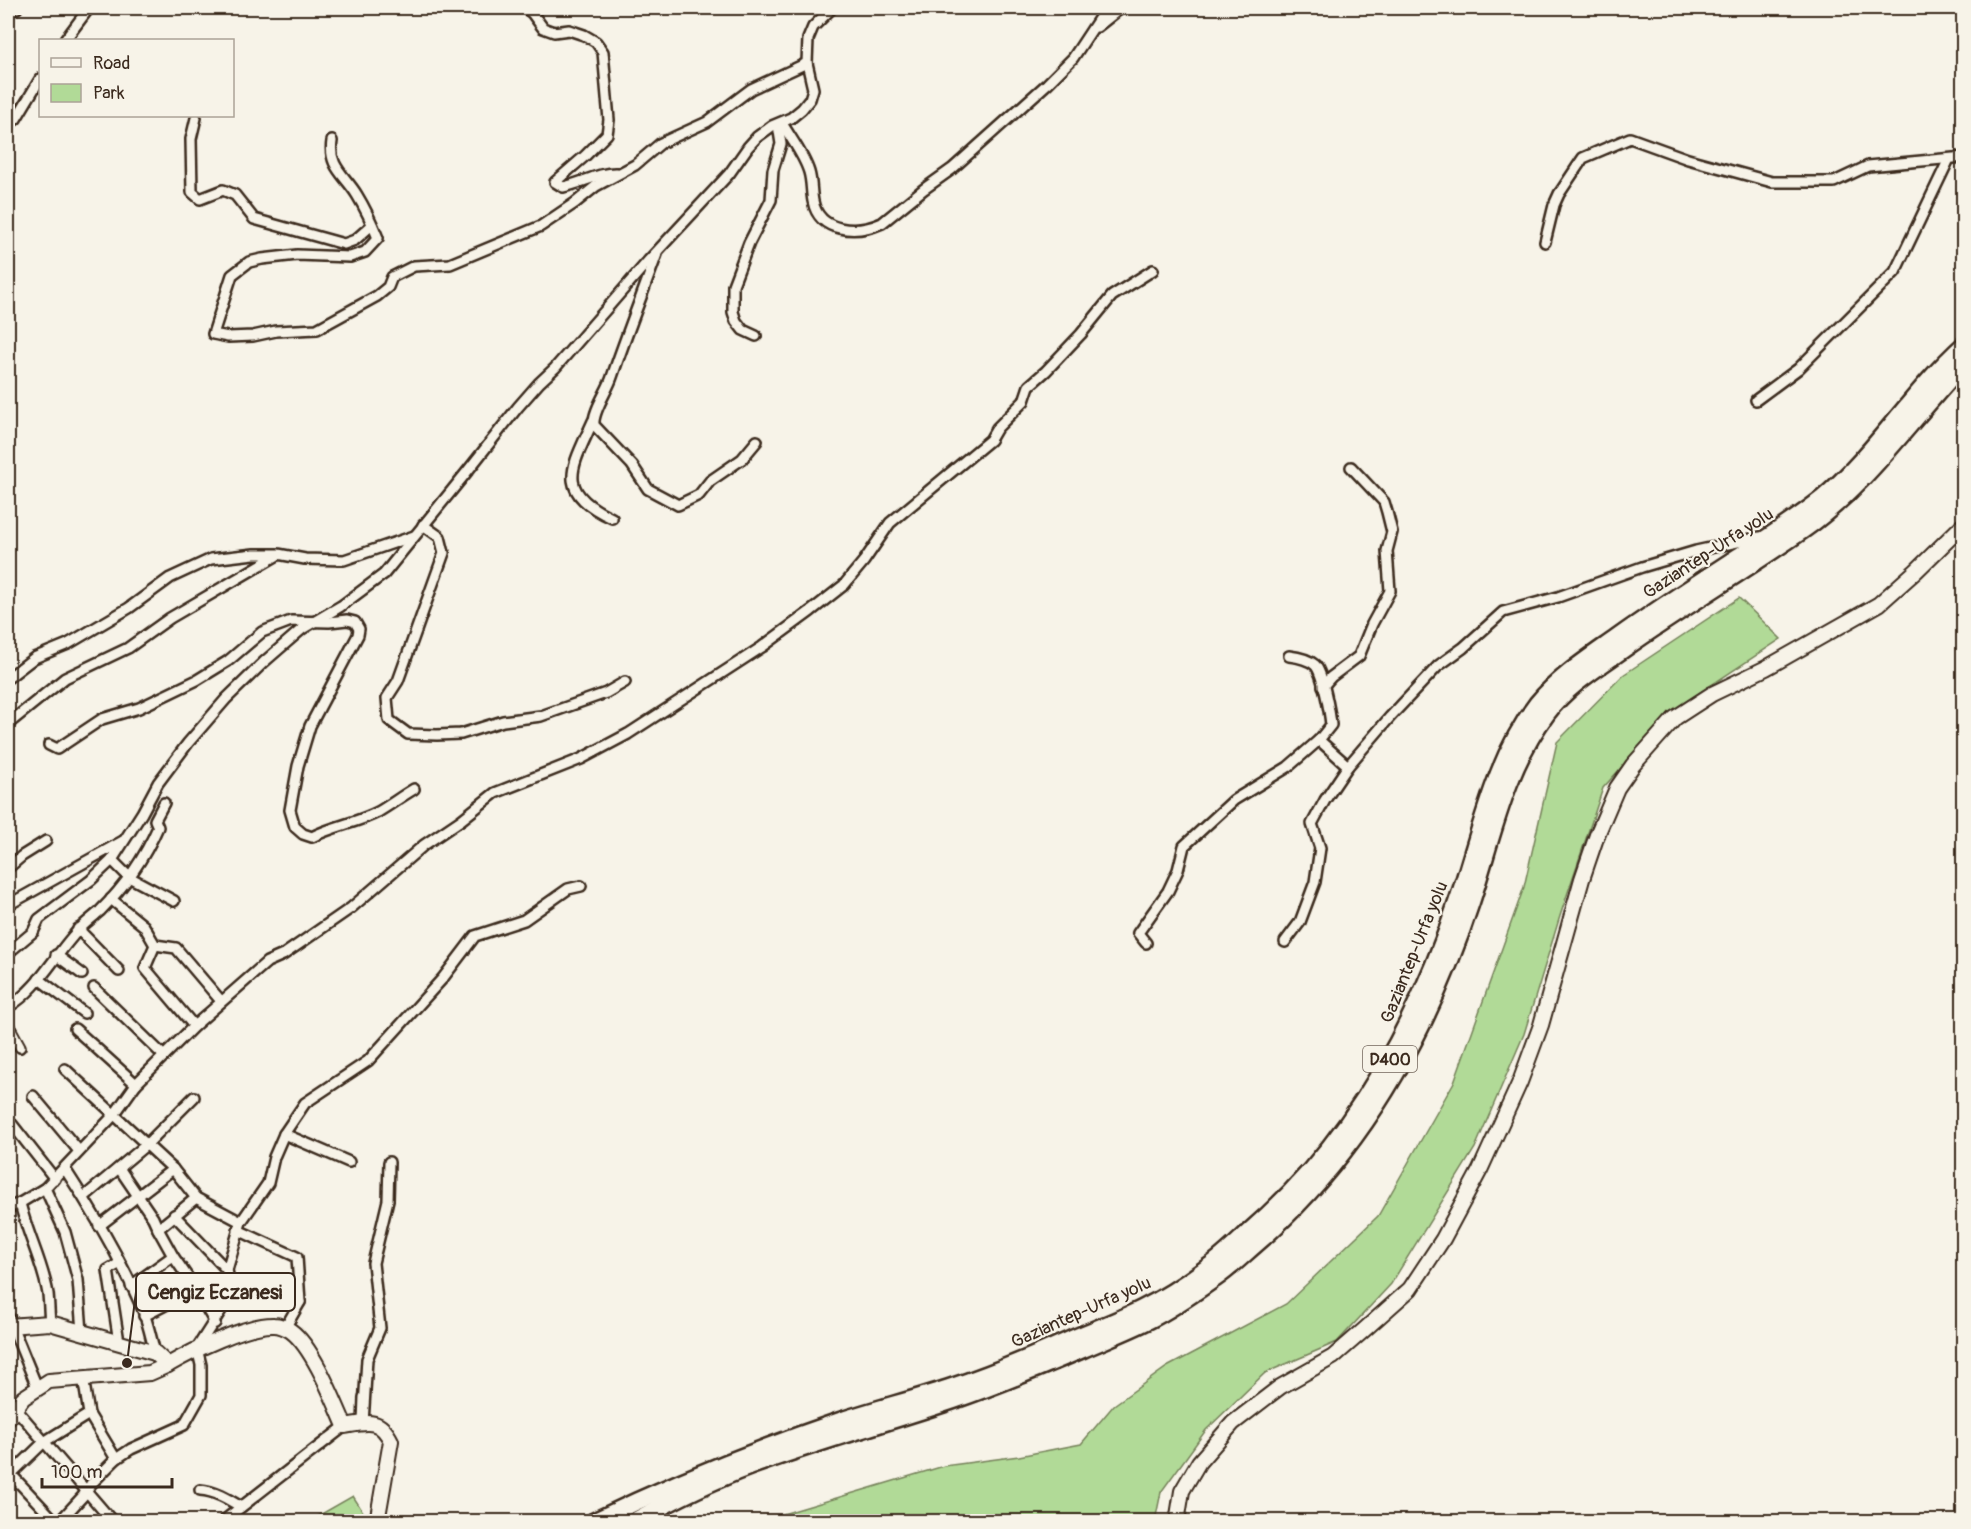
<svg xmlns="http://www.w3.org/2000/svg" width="1971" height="1529" font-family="Pangolin,sans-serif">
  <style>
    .green { fill: #b1da97; stroke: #76825a; stroke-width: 1.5 }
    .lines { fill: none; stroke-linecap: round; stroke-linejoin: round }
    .street-casing { stroke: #3b2a1e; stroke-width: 14 }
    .secondary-casing { stroke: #3b2a1e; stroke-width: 18 }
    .highway-casing { stroke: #3b2a1e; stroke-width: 21 }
    .street { stroke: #f7f3e8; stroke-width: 9 }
    .secondary { stroke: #f7f3e8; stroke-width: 14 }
    .highway { stroke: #f7f3e8; stroke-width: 16 }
    .labels { text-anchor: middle; stroke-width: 4.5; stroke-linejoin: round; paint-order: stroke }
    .shield { fill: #f7f3e8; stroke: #73665b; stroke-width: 1.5 }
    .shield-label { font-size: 16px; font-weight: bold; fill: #3b2a1e }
    .street-label { font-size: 18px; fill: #3b2a1e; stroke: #f7f3e8 }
    .leader { fill: none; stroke: #3b2a1e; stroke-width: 2 }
    .callout-dot { fill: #3b2a1e; stroke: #f7f3e8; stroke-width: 2 }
    .callout { fill: #f7f3e8; stroke: #3b2a1e; stroke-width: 2 }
    .callout-label { font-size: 20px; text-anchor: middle; font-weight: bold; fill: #3b2a1e }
  </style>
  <rect width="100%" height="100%" fill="#f7f3e8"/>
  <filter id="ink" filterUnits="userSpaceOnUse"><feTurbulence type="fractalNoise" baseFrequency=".0167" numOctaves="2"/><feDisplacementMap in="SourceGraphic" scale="12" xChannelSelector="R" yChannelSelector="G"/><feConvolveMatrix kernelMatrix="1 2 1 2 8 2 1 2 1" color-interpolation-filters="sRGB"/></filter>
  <g filter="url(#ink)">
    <g class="green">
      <polygon points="1739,598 1781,639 1672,711 1603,788 1560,916 1524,1034 1475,1148 1391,1284 1337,1342 1265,1373 1206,1430 1161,1492 1155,1521 769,1521 783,1514 944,1466 1019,1456 1081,1444 1114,1405 1167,1367 1286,1304 1378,1216 1454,1082 1524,887 1557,742 1623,675"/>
      <polygon points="353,1496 365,1515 354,1521 322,1521 318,1516"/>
    </g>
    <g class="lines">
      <defs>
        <g id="street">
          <path d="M 525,8 L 532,13 L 543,28 L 554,32 L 569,30 L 584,35 L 596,42 L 603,52 L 609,120 L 607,134 L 585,156 L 555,182 L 563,187 C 581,184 599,172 617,173"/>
          <polyline points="8,12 17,8"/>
          <polyline points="1097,27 1121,8"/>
          <polyline points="65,40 89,8"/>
          <polyline points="196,118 191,139 192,192 200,199 223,190 235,195 254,219 344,244 355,240 372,225"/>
          <path d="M 782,123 C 791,139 804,155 809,172 C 812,182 811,191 813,201 C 819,233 857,234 882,223 L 924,189 L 952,169 L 1047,84 L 1073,58 L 1106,8"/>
          <polyline points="8,124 16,119 40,79"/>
          <path d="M 332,141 C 328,167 345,175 357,195 C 365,208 372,223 378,238 L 365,252 L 350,257 L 297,255 L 262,259 L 249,262 L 232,275 L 213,334 L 228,337 L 253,336 L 276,331 L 317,329 L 377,296 L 388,287 L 392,277 L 414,266 L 450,264 L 541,226 L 575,203 L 596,186 L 635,165 L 661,143 L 707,122 L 751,89 L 807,63"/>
          <polyline points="1545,242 1554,205 1559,194 1583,158 1630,138 1688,159 1772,182 1834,182 1868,166 1964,157"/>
          <path d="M 657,254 C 642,295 626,336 612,377 C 608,390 592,412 594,425 L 632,465 L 648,489 L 678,505 L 699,495 L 710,481 L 742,459 L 757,441"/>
          <polyline points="756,336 743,330 736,321 733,312 733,285 749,243 771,200 773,170 781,144 778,125"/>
          <polyline points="1756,400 1798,369 1895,272 1949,159"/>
          <path d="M 593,421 C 572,468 554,491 612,518"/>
          <polyline points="423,525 440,537 444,553 398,681 387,698 389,720 408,734 437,735 461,734 503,721 541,716 606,693 625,682"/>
          <polyline points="8,678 34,658 68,644 129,608 170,578 211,559 254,554 278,554 305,559 344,560 414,536"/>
          <polyline points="1323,686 1331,677 1359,656 1372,624 1390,591 1387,551 1392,532 1387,512 1384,502 1351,467"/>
          <polyline points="8,724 65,678 128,648 170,618 276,556"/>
          <polyline points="1319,740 1348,766 1390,717 1438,666 1463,648 1503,612 1558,597 1642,567 1696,551 1760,537"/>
          <path d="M 49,745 L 57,749 L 102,719 L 139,708 L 197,680 L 228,661 L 262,632 L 291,621 L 329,622 L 347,620 L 355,622 L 359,629 L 358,635 L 310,726 L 298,766 L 290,810 L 295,827 L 303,834 L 312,837 C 333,826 357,823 378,812 C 390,805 402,796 414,789"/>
          <polyline points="112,860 129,877 174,901"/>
          <polyline points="8,868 22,856 46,841"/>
          <polyline points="111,899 144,926 155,945 176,948 221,1001"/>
          <polyline points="8,905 123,841"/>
          <polyline points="78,929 119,971"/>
          <polyline points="1285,942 1300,922 1315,882 1320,848 1312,824 1325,800 1348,766"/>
          <path d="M 1146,943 L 1138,933 L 1168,891 L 1178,870 L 1184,846 L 1234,800 L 1288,767 L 1319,740 L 1331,725 C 1330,714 1323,673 1315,665 C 1308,659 1298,657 1289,656"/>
          <polyline points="155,945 145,968 194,1026"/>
          <polyline points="8,953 33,932 39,919 91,880 112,860 142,813 158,783 188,743 226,699 264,662 302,629 341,606 384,574 466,473 518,407 539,383 555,368 649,260 729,174 748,147 757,137 772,126 791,118 802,109 810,99 813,89 807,63 808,39 813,27 832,8"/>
          <polyline points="56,955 82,974"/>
          <polyline points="39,979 84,1013"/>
          <polyline points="94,988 164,1056"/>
          <path d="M 8,1007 C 36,991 52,960 73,936 C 81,926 91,919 100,911 C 124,887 144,859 158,827 L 155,820 L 164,803"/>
          <polyline points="8,1025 20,1047"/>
          <polyline points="75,1029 136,1084"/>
          <polyline points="65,1069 173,1169 196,1198 241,1222"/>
          <polyline points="33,1096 79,1151"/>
          <polyline points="8,1119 55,1179"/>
          <polyline points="284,1134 349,1162"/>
          <polyline points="119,1168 153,1218 158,1229 173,1256 193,1285 215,1323"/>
          <path d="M 65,1169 C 94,1213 121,1260 142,1308 C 148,1322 151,1338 155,1353"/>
          <polyline points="45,1188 65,1232 78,1280 82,1332"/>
          <polyline points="84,1197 146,1145 194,1097"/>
          <path d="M 20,1203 C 27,1234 43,1263 48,1294 C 49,1304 49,1313 50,1323"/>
          <polyline points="8,1208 20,1203 45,1188 114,1115 136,1084 194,1026 267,962 283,955 351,908 424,845 461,820 495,793 581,759 628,734 762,647 811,611 844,585 864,561 890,523 990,440 997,428 1024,401 1029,386 1046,371 1081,334 1112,296 1153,270"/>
          <polyline points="174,1215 227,1270"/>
          <polyline points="99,1226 173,1169"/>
          <polyline points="158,1229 196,1198"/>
          <polyline points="238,1230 297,1257 300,1302 285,1328"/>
          <polyline points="230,1285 300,1302"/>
          <polyline points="131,1286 173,1256"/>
          <polyline points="8,1316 37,1387"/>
          <polyline points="144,1316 169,1303 193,1285"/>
          <polyline points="119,1342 108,1270 120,1263"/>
          <polyline points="364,1397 363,1423 367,1359 380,1328 373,1263 388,1200 389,1162"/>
          <polyline points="16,1409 113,1522"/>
          <polyline points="89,1414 116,1459"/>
          <polyline points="8,1471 56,1522"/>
          <polyline points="8,1477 44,1442 89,1414 83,1377"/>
          <path d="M 200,1490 C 215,1491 228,1499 241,1507"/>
          <polyline points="59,1522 83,1496 91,1484 116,1459 131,1449 184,1425 201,1395 201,1365 197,1348 227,1301 230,1285 227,1270 241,1222 268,1183 274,1157 284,1134 305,1103 368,1061 443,978 475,936 524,920 568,889 581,886"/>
          <polyline points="222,1522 345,1426"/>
        </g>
        <g id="secondary">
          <polyline points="8,1326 50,1323 155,1353 168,1365 150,1373 49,1381 23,1398 8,1419"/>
          <path d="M 168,1365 C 192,1351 247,1324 274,1325 C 279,1325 287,1328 291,1331 C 313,1347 334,1401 345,1426 C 368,1422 380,1418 391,1441 L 377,1522"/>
          <polyline points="1177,1522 1182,1491 1199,1462 1233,1423 1280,1387 1333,1357 1364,1330 1410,1289 1443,1239 1480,1170 1520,1082 1541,1025 1582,879 1597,835 1617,788 1633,765 1675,718 1712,694 1766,668 1879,604 1916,571 1964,524"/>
        </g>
        <g id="highway">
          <path d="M 593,1522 C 673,1483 755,1450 840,1421 C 876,1409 913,1400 949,1388 C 991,1374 1032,1357 1072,1339 C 1096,1329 1120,1320 1142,1309 C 1164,1298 1187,1283 1207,1268 C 1222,1258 1236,1244 1250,1231 C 1352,1143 1417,1024 1459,897 C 1481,831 1494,761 1537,704 C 1559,677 1589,658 1617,638 C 1659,608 1701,581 1744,553 C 1770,536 1797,519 1822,499 C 1875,454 1912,392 1964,345"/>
          <path d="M 633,1522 C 671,1501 711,1481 751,1466 C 818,1441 886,1423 954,1400 C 998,1385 1041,1367 1083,1349 C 1106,1339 1130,1330 1151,1319 C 1173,1308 1194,1293 1214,1279 C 1229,1269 1243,1255 1257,1243 C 1362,1152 1428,1034 1471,902 C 1492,838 1505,769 1547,713 C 1567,686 1597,668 1625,648 C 1683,607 1744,571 1803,530 C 1866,486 1911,419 1964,363"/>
        </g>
      </defs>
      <use href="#street" class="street-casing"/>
      <use href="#secondary" class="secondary-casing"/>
      <use href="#highway" class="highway-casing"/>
      <use href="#street" class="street"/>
      <use href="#secondary" class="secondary"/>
      <use href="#highway" class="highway"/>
    </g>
  </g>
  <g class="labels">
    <rect class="shield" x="1363" y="1046" width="54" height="26" rx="4.5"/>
    <g class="shield-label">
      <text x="1390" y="1065">D400</text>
    </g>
    <g class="street-label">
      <text transform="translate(1708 553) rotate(-33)" y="6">Gaziantep-Urfa yolu</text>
      <text transform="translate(1414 952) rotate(-68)" y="6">Gaziantep-Urfa yolu</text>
      <text transform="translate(1081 1312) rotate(-24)" y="6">Gaziantep-Urfa yolu</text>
    </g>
  </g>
  <path class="leader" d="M127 1363L136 1292"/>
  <circle class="callout-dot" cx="127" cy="1363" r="6"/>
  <rect class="callout" x="136" y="1273" width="159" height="38" rx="6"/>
  <g class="callout-label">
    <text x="215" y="1299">Cengiz Eczanesi</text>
  </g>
  <rect width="1971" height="1529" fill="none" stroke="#f7f3e8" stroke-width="30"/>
  <rect x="15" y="15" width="1941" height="1499" fill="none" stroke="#3b2a1e" stroke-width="2" filter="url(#ink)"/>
  <rect x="39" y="39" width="195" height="78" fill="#f7f3e8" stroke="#aca397" stroke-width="1.5"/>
  <rect x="51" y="58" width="30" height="9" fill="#f7f3e8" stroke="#aca397" stroke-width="1.5"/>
  <text x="93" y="69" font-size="18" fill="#3b2a1e">Road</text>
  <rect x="51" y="84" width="30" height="18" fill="#b1da97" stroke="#aca397" stroke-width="1.5"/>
  <text x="93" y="99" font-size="18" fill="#3b2a1e">Park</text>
  <path d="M42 1478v9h130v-9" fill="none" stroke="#3b2a1e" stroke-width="3"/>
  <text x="51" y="1478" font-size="18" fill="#3b2a1e" stroke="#f7f3e8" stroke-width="4.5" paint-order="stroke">100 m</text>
</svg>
